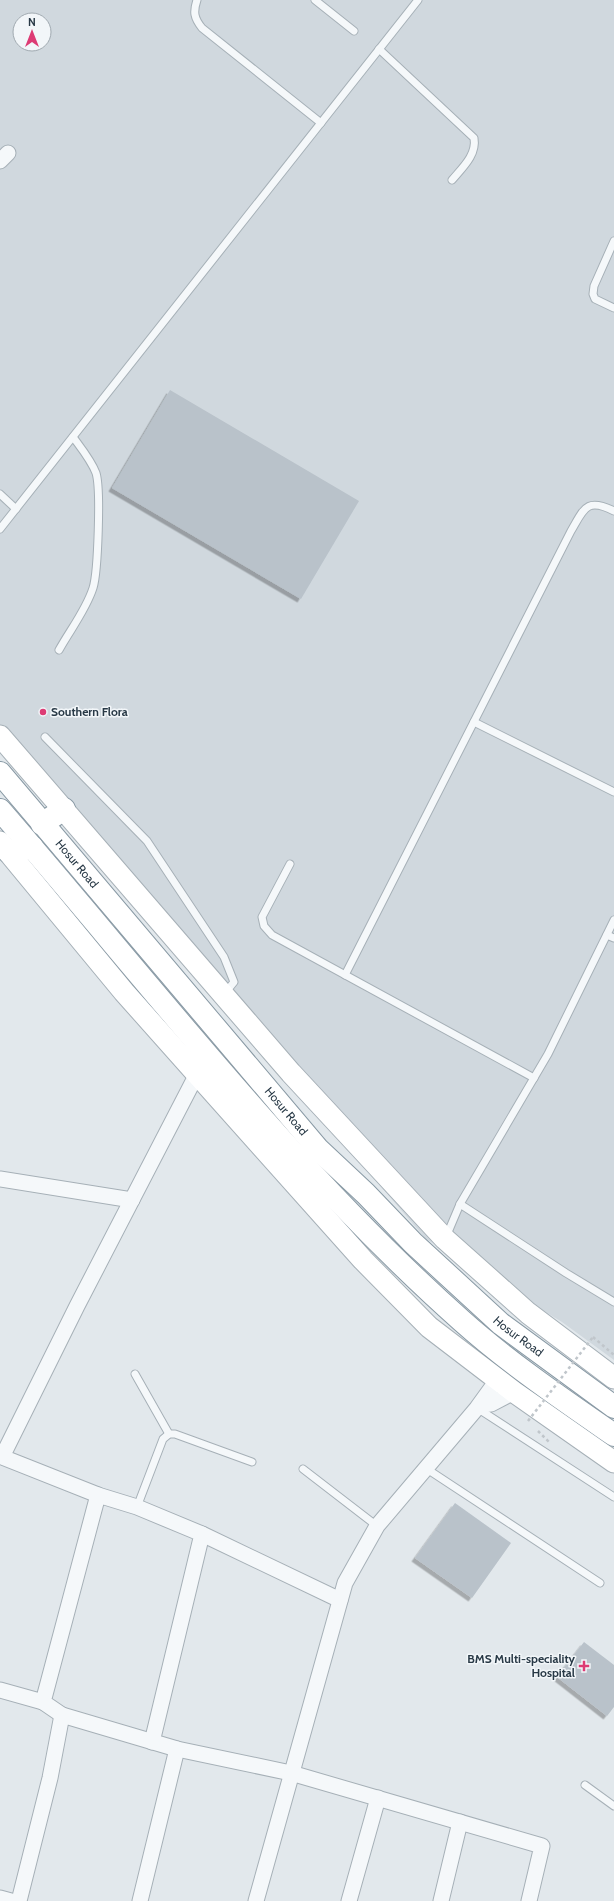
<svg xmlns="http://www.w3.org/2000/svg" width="614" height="1901" font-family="Cabin,sans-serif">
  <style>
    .built { fill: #d0d8de; fill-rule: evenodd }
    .building { fill: #b9c2ca; filter: url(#shadow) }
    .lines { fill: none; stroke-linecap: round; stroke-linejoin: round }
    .lane-casing { stroke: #a6b0b7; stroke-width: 9 }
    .street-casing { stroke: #a6b0b7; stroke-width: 17 }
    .secondary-casing { stroke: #a6b0b7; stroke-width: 23 }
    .highway-casing { stroke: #8899a4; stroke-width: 24 }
    .path { stroke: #c0c6cb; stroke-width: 2.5; stroke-dasharray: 3 3; stroke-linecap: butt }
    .lane { stroke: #f5f8fa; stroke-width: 7 }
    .street { stroke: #f5f8fa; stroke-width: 15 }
    .secondary { stroke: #fff; stroke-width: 21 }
    .highway { stroke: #fff; stroke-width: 22 }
    .path-bridge { stroke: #c0c6cb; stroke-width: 2.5; stroke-dasharray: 3 3; stroke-linecap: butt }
    .poi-dot { fill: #dd3b74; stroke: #f2f6f9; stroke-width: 1.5 }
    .labels { text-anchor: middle; stroke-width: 3; stroke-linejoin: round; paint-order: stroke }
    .poi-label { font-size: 12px; font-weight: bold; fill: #283946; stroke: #f2f6f9; text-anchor: start }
    .street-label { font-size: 12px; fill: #283946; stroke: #f2f6f9 }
  </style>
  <defs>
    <filter id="shadow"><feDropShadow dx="-3.5" dy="3.5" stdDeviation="0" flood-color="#0004"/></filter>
  </defs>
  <rect width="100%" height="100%" fill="#e2e8ec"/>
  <path class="built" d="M 0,0 L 614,0 L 614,1360 L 562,1322 L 426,1239 L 0,744 ZM 20,20 L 44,20 L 44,44 L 20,44 Z"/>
  <g class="building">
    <polygon points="170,390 359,501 301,599 112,488"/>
    <polygon points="455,1503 511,1543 472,1598 415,1558"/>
    <polygon points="584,1642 614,1665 614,1707 607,1716 557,1677"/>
  </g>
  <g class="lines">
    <defs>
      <g id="lane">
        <path d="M 197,0 C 193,12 194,18 202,28 L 321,123"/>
        <polyline points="315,0 354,31"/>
        <path d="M 379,49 L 474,138 C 477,155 462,168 452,180"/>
        <polyline points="614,241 594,286 593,294 595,299 614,308"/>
        <polyline points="0,494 16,509"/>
        <polyline points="0,529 418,0"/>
        <path d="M 59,650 C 70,630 86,610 93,588 C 98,572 101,489 96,473 C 91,460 81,448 73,437"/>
        <polyline points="474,722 614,792"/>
        <polyline points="45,737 147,841 224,957 234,982 225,993"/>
        <polyline points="290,864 262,917 264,926 272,935 534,1078"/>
        <polyline points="607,935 614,938"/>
        <path d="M 345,975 L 571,531 C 584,509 586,497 614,511"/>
        <polyline points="460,1204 566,1273 614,1302"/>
        <polyline points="446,1237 460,1204 548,1054 614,920"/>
        <polyline points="135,1374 169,1434"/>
        <polyline points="477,1408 614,1497"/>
        <polyline points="303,1469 377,1526"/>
        <polyline points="427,1469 600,1583"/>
        <polyline points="137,1507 163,1439 169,1434 175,1434 252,1462"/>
        <polyline points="585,1785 614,1806"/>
      </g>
      <g id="street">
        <polyline points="0,161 8,153"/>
        <polyline points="0,1179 132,1200"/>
        <polyline points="480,1405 491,1404 514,1392"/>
        <polyline points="98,1495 2,1457 77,1306 197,1074"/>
        <polyline points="202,1534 340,1600"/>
        <polyline points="0,1690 43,1702"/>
        <polyline points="62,1715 43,1702 98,1495 137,1507 202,1534 152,1742"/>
        <polyline points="177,1749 291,1773 542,1846 529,1901"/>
        <polyline points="0,1898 11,1901"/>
        <polyline points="19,1901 50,1778 62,1715 177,1749 140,1901"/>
        <polyline points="256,1901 345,1583 377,1526 477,1408 498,1379"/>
        <polyline points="349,1901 378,1798"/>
        <polyline points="441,1901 460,1822"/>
      </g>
      <g id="secondary">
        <polyline points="0,736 291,1073 445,1239 528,1313 614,1378"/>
        <polyline points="0,842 124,992 197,1074 363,1260 429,1327 514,1392 614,1462"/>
      </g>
      <g id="highway">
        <path id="s1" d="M 0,773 L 318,1149 L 366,1194 L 413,1243 L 501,1324 L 614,1407"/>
        <path d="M 0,810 C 150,983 290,1168 462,1321 C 509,1363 562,1399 614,1435"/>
        <polyline points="42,824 64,809"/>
        <polyline points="9,852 32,847"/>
      </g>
    </defs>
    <use href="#lane" class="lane-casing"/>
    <use href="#street" class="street-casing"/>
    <use href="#secondary" class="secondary-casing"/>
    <use href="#highway" class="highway-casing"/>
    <g class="path">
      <polyline points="593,1337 614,1355"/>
      <polyline points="538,1431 549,1442"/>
    </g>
    <use href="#lane" class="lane"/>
    <use href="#street" class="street"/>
    <use href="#secondary" class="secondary"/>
    <use href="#highway" class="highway"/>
    <polyline class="path-bridge" points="528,1421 593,1337"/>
  </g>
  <g class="poi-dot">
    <circle cx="43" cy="712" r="4"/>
    <path d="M582 1660h4v4h4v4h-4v4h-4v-4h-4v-4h4z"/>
  </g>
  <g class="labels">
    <g class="poi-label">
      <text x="51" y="716">Southern Flora</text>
      <text x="575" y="1663" text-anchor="end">BMS Multi-speciality<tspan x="575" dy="14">Hospital</tspan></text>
    </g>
    <g class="street-label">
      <text dy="4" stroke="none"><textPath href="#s1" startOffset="119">Hosur Road</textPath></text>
      <text dy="4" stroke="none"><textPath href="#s1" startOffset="443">Hosur Road</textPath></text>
      <text dy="4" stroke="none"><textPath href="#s1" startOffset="767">Hosur Road</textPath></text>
    </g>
  </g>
  <g transform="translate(32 32)"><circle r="19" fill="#f2f6f9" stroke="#a1aab1"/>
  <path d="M0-3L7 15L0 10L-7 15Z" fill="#dd3b74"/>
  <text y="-6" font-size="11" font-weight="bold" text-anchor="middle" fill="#283946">N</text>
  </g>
</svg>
